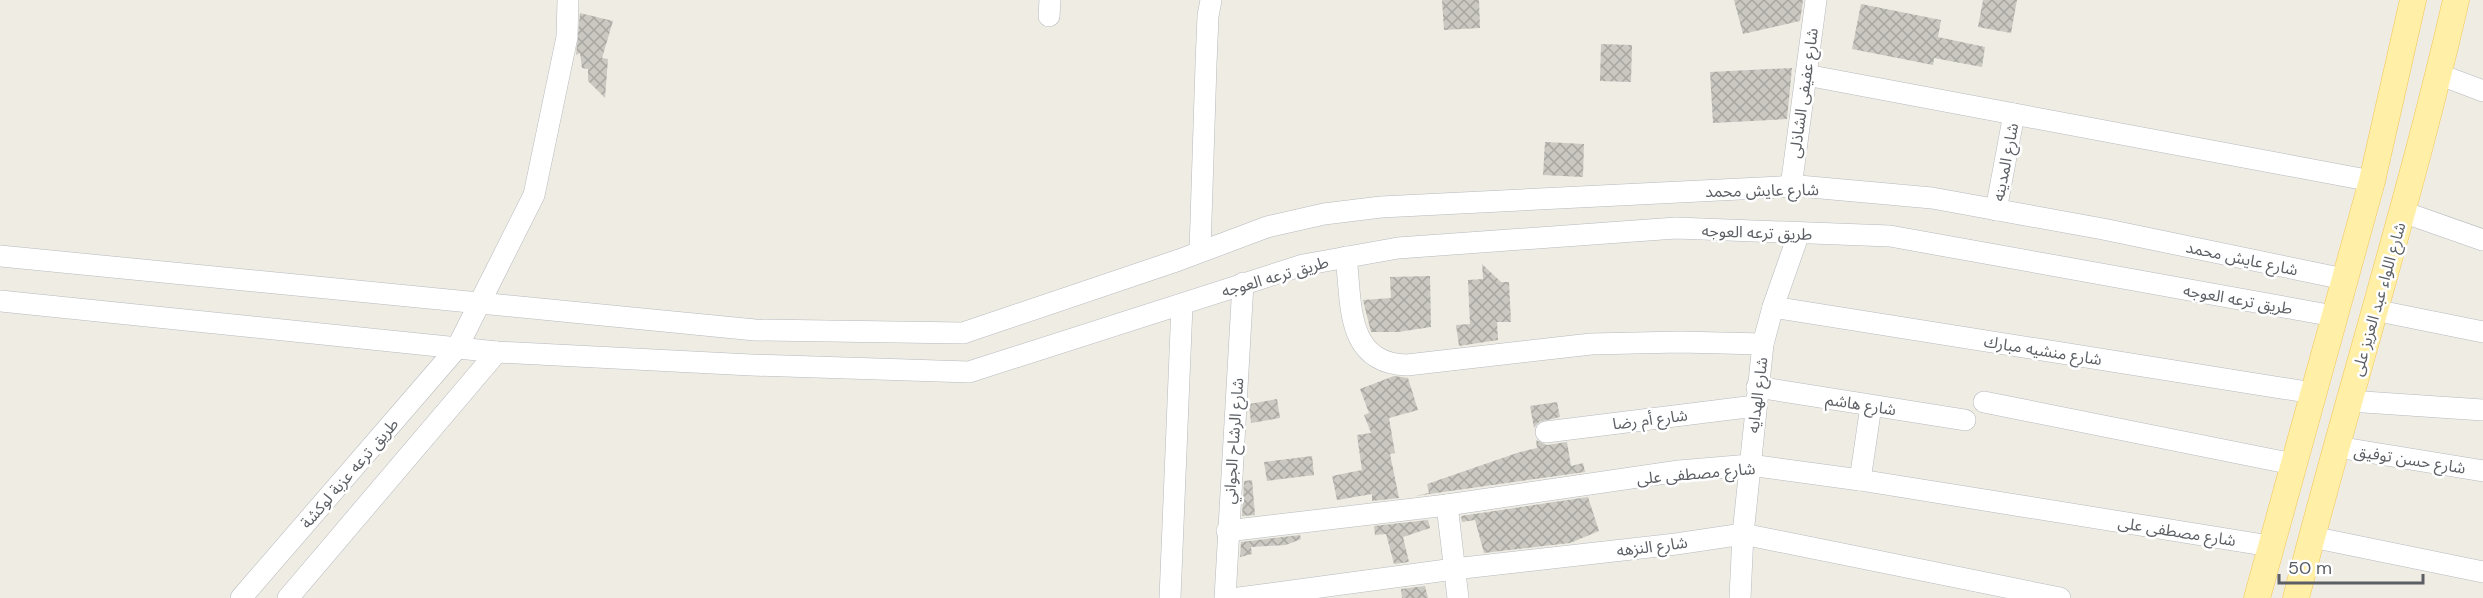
<svg xmlns="http://www.w3.org/2000/svg" width="2483" height="598" font-family="'DM Sans','Noto Sans Arabic',sans-serif">
  <style>
    .building { fill: url(#building-cross-hatch) }
    .lines { fill: none; stroke-linecap: round; stroke-linejoin: round }
    .minor-casing { stroke: #b6b9be; stroke-width: 22 }
    .major-casing { stroke: #f6c554; stroke-width: 27 }
    .minor { stroke: #fff; stroke-width: 21 }
    .major { stroke: #ffefa7; stroke-width: 26 }
    .labels { text-anchor: middle; stroke-width: 5; stroke-linejoin: round; paint-order: stroke }
    .street-label { font-size: 16px; fill: #5b5f64; stroke: #fff }
  </style>
  <defs>
    <pattern id="building-cross-hatch" width="8" height="8" patternUnits="userSpaceOnUse" patternTransform="scale(1.5)"><rect width="8" height="8" fill="#cbc8c2"/><path d="M0 0l8 8M0 8l8-8" fill="none" stroke="#a8a6a1"/></pattern>
  </defs>
  <rect width="100%" height="100%" fill="#eeece3"/>
  <g class="building">
    <polygon points="1442,0 1479,0 1480,28 1444,30"/>
    <polygon points="1734,0 1803,0 1800,21 1743,34"/>
    <polygon points="1983,0 2017,0 2011,33 1978,27"/>
    <polygon points="1861,4 1941,20 1938,37 1985,47 1982,67 1934,58 1933,65 1852,49"/>
    <polygon points="580,13 613,21 602,58 608,59 605,98 588,81 588,69 582,68 580,53 576,55"/>
    <polygon points="1601,44 1632,45 1631,82 1600,81"/>
    <polygon points="1792,68 1787,119 1713,123 1710,72"/>
    <polygon points="1545,142 1584,144 1583,177 1543,175"/>
    <polygon points="1482,264 1501,282 1509,282 1511,322 1497,322 1498,340 1459,346 1456,325 1470,324 1468,280 1483,279"/>
    <polygon points="1430,276 1431,327 1398,332 1371,332 1363,300 1391,298 1390,277"/>
    <polygon points="1394,376 1408,378 1418,410 1389,418 1395,453 1390,454 1399,498 1372,501 1372,494 1337,500 1332,476 1362,470 1357,435 1371,433 1364,415 1369,413 1360,389"/>
    <polygon points="1277,399 1280,418 1251,423 1249,404"/>
    <polygon points="1557,402 1560,417 1539,422 1534,428 1530,406"/>
    <polygon points="1536,440 1547,445 1567,442 1571,466 1583,463 1585,472 1415,496 1429,493 1427,484 1520,452 1537,448"/>
    <polygon points="1312,456 1314,475 1267,481 1264,462"/>
    <polygon points="1252,480 1255,515 1242,516 1244,481"/>
    <polygon points="1588,497 1599,531 1570,543 1484,553 1475,520 1462,522 1461,516"/>
    <polygon points="1428,520 1430,528 1403,537 1409,562 1394,564 1386,534 1375,535 1374,526"/>
    <polygon points="1300,535 1301,539 1286,545 1251,547 1252,554 1240,557 1241,542"/>
    <polygon points="1425,586 1428,598 1402,598 1401,589"/>
  </g>
  <g class="lines">
    <defs>
      <g id="minor">
        <polyline points="1049,16 1050,0"/>
        <polyline points="2438,74 2483,91"/>
        <polyline points="1806,75 2372,181"/>
        <polyline points="1791,187 1816,0"/>
        <polyline points="1996,210 2014,114"/>
        <polyline points="2403,212 2483,240"/>
        <polyline points="1200,251 1206,64 1208,16 1211,0"/>
        <polyline points="0,256 755,330 963,333 1179,260 1267,227 1324,214 1381,207 1799,186 1932,198 2103,229 2344,279"/>
        <path d="M 1346,257 C 1352,304 1345,363 1407,365 L 1591,344 L 1680,342 L 1763,344"/>
        <polyline points="0,301 497,352 751,365 969,372 1303,265 1398,248 1676,228 1890,236 2334,316"/>
        <polyline points="1773,307 2313,393"/>
        <polyline points="2374,310 2483,332"/>
        <polyline points="1757,387 1965,420"/>
        <polyline points="2349,401 2483,410"/>
        <polyline points="1984,402 2293,464"/>
        <polyline points="1546,432 1755,406"/>
        <polyline points="2337,447 2483,471"/>
        <polyline points="1860,480 1871,406"/>
        <polyline points="1447,505 1458,598"/>
        <polyline points="1227,531 1447,505 1679,471 1750,465 1860,480 2270,546"/>
        <polyline points="2312,537 2483,572"/>
        <polyline points="241,598 457,348 534,195 567,37 568,0"/>
        <polyline points="288,598 497,352"/>
        <polyline points="1170,598 1182,305"/>
        <polyline points="1225,598 1243,283"/>
        <polyline points="1239,598 1454,569 1676,544 1743,534 2060,598"/>
        <polyline points="1740,598 1743,534 1763,344 1773,307 1799,233"/>
      </g>
      <g id="major">
        <polyline points="2257,598 2372,181 2413,0"/>
        <path d="M 2296,598 C 2347,398 2410,201 2456,0"/>
      </g>
    </defs>
    <use href="#minor" class="minor-casing"/>
    <use href="#major" class="major-casing"/>
    <use href="#minor" class="minor"/>
    <use href="#major" class="major"/>
  </g>
  <g class="labels">
    <g class="street-label">
      <text transform="translate(1803 93) rotate(-82)" y="6">شارع عفيفى الشاذلى</text>
      <text transform="translate(2005 162) rotate(-79)" y="6">شارع المدينه</text>
      <text transform="translate(1762 190) rotate(-1)" y="6">شارع عايش محمد</text>
      <text transform="translate(1757 232) rotate(2)" y="6">طريق ترعه العوجه</text>
      <text transform="translate(2242 258) rotate(12)" y="6">شارع عايش محمد</text>
      <text transform="translate(1275 276) rotate(-16)" y="6">طريق ترعه العوجه</text>
      <text transform="translate(2238 299) rotate(10)" y="6">طريق ترعه العوجه</text>
      <text transform="translate(2378 299) rotate(-74)" y="6">شارع اللواء عبد العزيز على</text>
      <text transform="translate(2043 350) rotate(9)" y="6">شارع منشيه مبارك</text>
      <text transform="translate(1757 395) rotate(-83)" y="6">شارع الهدايه</text>
      <text transform="translate(1861 404) rotate(9)" y="6">شارع هاشم</text>
      <text transform="translate(1650 419) rotate(-7)" y="6">شارع أم رضا</text>
      <text transform="translate(1233 441) rotate(-86)" y="6">شارع الرشاح الجواني</text>
      <text transform="translate(2410 459) rotate(9)" y="6">شارع حسن توفيق</text>
      <text transform="translate(349 473) rotate(-49)" y="6">طريق ترعه عزبة لوكشة</text>
      <text transform="translate(1696 473) rotate(-5)" y="6">شارع مصطفى على</text>
      <text transform="translate(2177 531) rotate(9)" y="6">شارع مصطفى على</text>
      <text transform="translate(1652 546) rotate(-7)" y="6">شارع النزهه</text>
    </g>
  </g>
  <path d="M2279 574v9h144v-9" fill="none" stroke="#5b5f64" stroke-width="3"/>
  <text x="2288" y="574" font-size="18" fill="#5b5f64" stroke="#ffffff" stroke-width="4.5" paint-order="stroke">50 m</text>
</svg>
